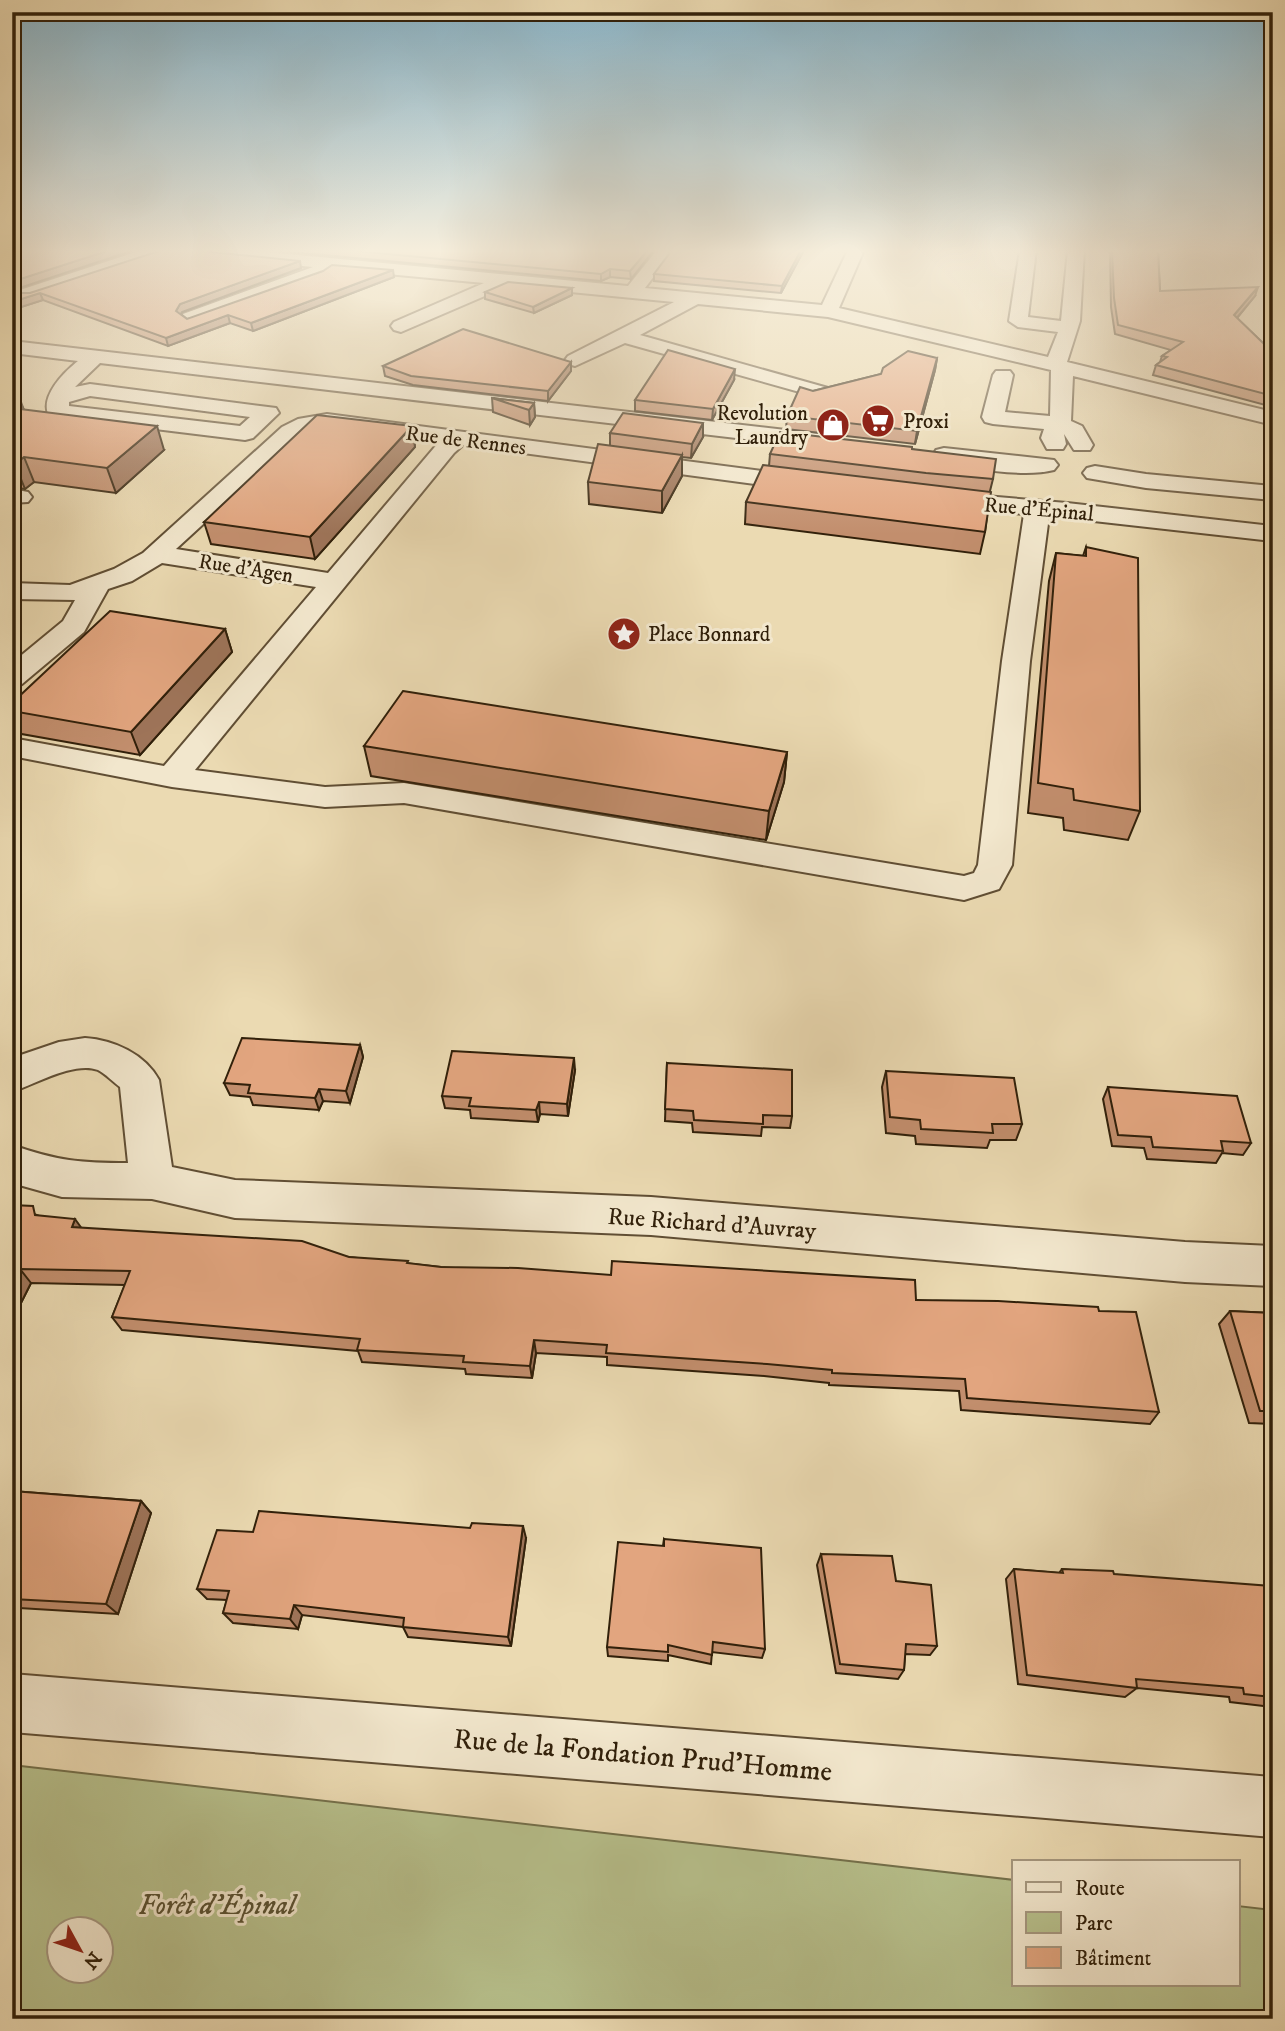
<svg xmlns="http://www.w3.org/2000/svg" width="1285" height="2031" font-family="'IM FELL DW Pica',serif">
  <style>
    .green { fill: #b7c08c; stroke: #74704b; stroke-width: 2; fill-rule: evenodd }
    .lines { fill: none; stroke-linecap: round; stroke-linejoin: round }
    .minor-casing { stroke: #604e34; stroke-width: 4 }
    .minor { fill: #f2e7cd; fill-rule: evenodd }
    .wall { fill: #c28e6d; stroke: #31200a; stroke-width: 2 }
    .shaded-wall { fill: #9e7459; stroke: #31200a; stroke-width: 2 }
    .building { fill: #e2a57f; stroke: #31200a; stroke-width: 2 }
    .labels { text-anchor: middle; stroke-width: 6; stroke-linejoin: round; paint-order: stroke }
    .far-poi-label { font-size: 21px; fill: #31200a; stroke: #f2e7cd; text-anchor: start }
    .far-street-label { font-size: 21px; fill: #31200a; stroke: #f2e7cd }
    .street-label { font-size: 24px; fill: #31200a; stroke: #f2e7cd }
    .near-street-label { font-size: 28px; fill: #31200a; stroke: #f2e7cd }
    .near-park-label { font-size: 28px; font-style: italic; fill: #595031; stroke: #f2e7cd }
  </style>
  <rect width="100%" height="100%" fill="#ebdab2"/>
  <filter id="stains"><feTurbulence type="fractalNoise" baseFrequency=".00286" numOctaves="4"/><feColorMatrix values="0 0 0 0 .2 0 0 0 0 .09 0 0 0 0 .02 0 0 0 .5 -.17"/></filter>
  <radialGradient id="worn" r=".72"><stop offset=".6" stop-color="#630" stop-opacity="0"/><stop offset="1" stop-color="#630" stop-opacity=".3"/></radialGradient>
  <path class="green" d="M 12,1765 L 1014,1880 L 1014,1984 L 1238,1984 L 1238,1906 L 1273,1910 L 1273,2019 L 12,2019 ZM 60,1930 L 102,1930 L 102,1972 L 60,1972 Z"/>
  <g class="lines">
    <defs>
      <g id="minor">
        <polygon points="142,250 166,250 164,254 32,298 20,298 17,294 20,290"/>
        <polygon points="186,250 245,250 628,286 657,250 674,250 645,288 822,305 848,250 864,250 839,308 1048,357 1058,332 1018,327 1009,321 1020,250 1036,250 1028,317 1061,321 1068,250 1084,250 1080,321 1067,362 1273,412 1273,425 1073,376 1071,421 1082,426 1093,445 1090,450 1074,450 1064,434 1066,444 1063,449 1047,449 1041,438 1044,429 993,424 985,422 982,417 993,375 996,371 1010,371 1013,375 1005,412 1050,416 1051,370 828,317 698,304 640,335 828,388 831,392 828,396 821,398 625,343 575,366 568,364 565,360 568,356 674,302 508,286 401,332 394,330 391,326 394,322 484,283 333,269 323,276 190,324 181,318 183,314 313,267 194,255"/>
        <path d="M 12,341 L 829,435 L 837,437 L 840,442 L 837,447 L 829,449 L 100,363 L 75,387 L 90,384 L 268,407 L 276,408 L 279,413 L 253,438 L 245,440 L 57,417 L 49,416 C 39,397 64,372 78,361 L 12,353 ZM 90,396 L 250,417 L 240,426 L 69,406 L 69,402 Z"/>
        <path d="M 327,414 L 808,477 L 816,479 L 820,484 L 816,489 L 808,491 L 463,445 L 454,453 L 195,770 L 325,787 L 404,783 L 964,876 L 974,873 L 978,865 L 1002,661 L 1024,514 L 938,506 L 930,504 L 926,499 L 930,494 L 938,492 L 1067,503 L 1273,526 L 1273,541 L 1049,516 L 1030,661 L 1012,865 L 999,889 L 964,900 L 404,803 L 325,807 L 172,787 L 12,756 L 12,738 L 164,766 L 316,587 L 162,563 L 132,581 L 108,589 L 84,632 L 22,684 L 12,687 L 12,663 L 63,621 L 75,600 L 12,599 L 12,583 L 70,585 L 114,569 L 143,553 L 282,427 L 298,419 ZM 327,428 L 439,442 L 328,573 L 176,549 L 298,437 L 311,430 Z"/>
        <path d="M 944,448 L 1054,460 L 1058,465 L 1054,470 C 1023,478 967,468 936,460 L 933,455 L 936,450 Z"/>
        <polygon points="1095,466 1146,474 1273,486 1273,500 1146,488 1087,478 1083,473 1087,468"/>
        <polygon points="12,489 28,492 32,497 28,502 12,503"/>
        <path d="M 85,1038 C 114,1040 145,1054 159,1080 L 172,1167 L 235,1180 L 651,1197 L 1185,1242 L 1273,1246 L 1273,1286 L 1185,1282 L 651,1235 L 235,1218 L 152,1199 L 62,1197 L 12,1183 L 12,1145 C 57,1161 81,1163 128,1163 L 120,1087 C 113,1082 106,1074 98,1070 C 74,1061 35,1084 12,1092 L 12,1058 L 59,1042 Z"/>
        <polygon points="12,1674 1273,1777 1273,1837 12,1732"/>
      </g>
    </defs>
    <use href="#minor" class="minor-casing"/>
    <use href="#minor" class="minor"/>
  </g>
  <g class="wall">
    <polygon points="12,250 19,288 16,292 17,293 30,293 301,268 182,312 181,314 187,319 394,277 253,331 230,323 168,346 43,300 12,310"/>
    <polygon points="271,250 654,250 631,279 610,277 601,281"/>
    <polygon points="804,250 781,293 654,281 654,274"/>
    <polygon points="1110,250 1158,250 1160,291 1255,296 1237,318 1264,344 1273,337 1273,407 1153,375 1156,365 1160,362 1162,356 1171,350 1115,334 1111,307"/>
    <polygon points="572,288 572,295 534,313 485,299 485,292"/>
    <polygon points="937,358 935,370 915,444 786,429 787,416 813,391 881,374"/>
    <polygon points="571,362 571,371 548,401 413,385 385,376 383,366"/>
    <polygon points="734,380 712,420 635,411 635,400"/>
    <polygon points="12,386 24,410 164,450 116,493 34,482 25,489 12,487"/>
    <polygon points="492,398 534,403 535,417 530,425 493,412"/>
    <polygon points="412,426 415,447 315,559 211,544 204,522"/>
    <polygon points="610,433 703,437 691,458 682,457 682,476 662,513 589,504 588,482 610,446"/>
    <polygon points="912,449 993,479 990,491 985,532 980,554 745,524 746,502 769,466 770,454"/>
    <polygon points="1086,547 1140,811 1128,840 1064,830 1063,818 1028,813 1049,581 1056,553 1083,556"/>
    <polygon points="225,629 232,652 140,755 16,733 12,725 12,703"/>
    <polygon points="364,746 787,752 784,782 766,840 371,776"/>
    <polygon points="360,1045 363,1057 350,1103 323,1101 319,1110 253,1105 250,1097 230,1095 224,1083"/>
    <polygon points="667,1063 792,1116 790,1128 762,1127 761,1136 693,1132 692,1123 665,1121"/>
    <polygon points="575,1070 568,1116 540,1114 538,1122 471,1118 470,1110 445,1108 442,1096"/>
    <polygon points="886,1071 1022,1124 1016,1140 990,1140 987,1148 916,1144 915,1136 886,1133 882,1087"/>
    <polygon points="1108,1087 1251,1143 1243,1155 1222,1153 1216,1163 1147,1159 1144,1148 1112,1146 1103,1099"/>
    <polygon points="12,1205 39,1216 81,1228 441,1267 916,1300 1099,1311 1159,1412 1150,1424 961,1410 959,1391 829,1385 829,1383 764,1376 607,1365 607,1357 536,1353 532,1378 466,1374 465,1369 362,1362 358,1351 122,1330 112,1317 125,1285 31,1283 21,1303 12,1302"/>
    <polygon points="1230,1311 1273,1313 1273,1424 1249,1423 1219,1324"/>
    <polygon points="12,1491 141,1501 151,1513 118,1614 19,1608 12,1604"/>
    <polygon points="253,1532 526,1538 511,1646 408,1637 403,1627 302,1615 298,1629 233,1623 223,1613 227,1600 207,1599 197,1589"/>
    <polygon points="664,1539 765,1649 762,1658 712,1652 711,1664 668,1655 668,1661 608,1656 607,1647 663,1546"/>
    <polygon points="821,1554 937,1646 930,1655 905,1654 904,1670 898,1679 836,1673 817,1565"/>
    <polygon points="1014,1569 1059,1573 1062,1569 1273,1591 1273,1707 1230,1702 1229,1697 1137,1688 1125,1697 1018,1684 1006,1579"/>
  </g>
  <g class="shaded-wall">
    <polygon points="110,250 134,250 19,288 14,294 12,286 17,280"/>
    <polygon points="648,250 654,250 631,279 630,271"/>
    <polygon points="801,250 804,250 781,293 782,286"/>
    <polygon points="300,261 301,268 182,312 178,319 176,311 180,304"/>
    <polygon points="610,269 610,277 601,281 601,274"/>
    <polygon points="393,270 394,277 253,331 251,323"/>
    <polygon points="1258,287 1255,296 1231,325 1234,315"/>
    <polygon points="572,288 572,295 534,313 533,307"/>
    <polygon points="40,293 43,300 12,310 12,302"/>
    <polygon points="228,315 230,323 168,346 166,338"/>
    <polygon points="937,358 935,370 915,444 917,431"/>
    <polygon points="571,362 571,371 548,401 548,391"/>
    <polygon points="735,369 734,380 712,420 713,409"/>
    <polygon points="15,386 24,410 12,418 12,388"/>
    <polygon points="534,403 535,417 530,425 529,410"/>
    <polygon points="703,423 703,437 691,458 692,444"/>
    <polygon points="157,426 164,450 116,493 107,468"/>
    <polygon points="412,426 415,447 315,559 310,537"/>
    <polygon points="682,455 682,476 662,513 662,491"/>
    <polygon points="24,457 34,482 25,489 15,464"/>
    <polygon points="225,629 232,652 140,755 131,732"/>
    <polygon points="787,752 784,782 766,840 769,811"/>
    <polygon points="360,1045 363,1057 350,1103 346,1091"/>
    <polygon points="574,1058 575,1070 568,1116 567,1104"/>
    <polygon points="319,1089 323,1101 319,1110 315,1098"/>
    <polygon points="539,1102 540,1114 538,1122 536,1110"/>
    <polygon points="75,1219 85,1233 72,1227"/>
    <polygon points="20,1269 31,1283 21,1303 12,1292 12,1285"/>
    <polygon points="534,1340 536,1353 532,1378 530,1366"/>
    <polygon points="141,1501 151,1513 118,1614 106,1604"/>
    <polygon points="523,1526 526,1538 511,1646 508,1637"/>
    <polygon points="294,1605 302,1615 298,1629 290,1619"/>
  </g>
  <g class="building">
    <polygon points="12,250 110,250 17,280 12,286"/>
    <polygon points="162,250 191,250 300,261 180,304 176,311 187,319 323,271 332,265 393,270 251,323 228,315 166,338 40,293 12,302 12,287 17,293 30,293"/>
    <polygon points="345,250 648,250 630,271 610,269 601,274"/>
    <polygon points="672,250 801,250 782,286 654,274"/>
    <polygon points="1112,250 1158,250 1160,291 1258,287 1234,315 1264,344 1273,337 1273,396 1156,365 1167,357 1162,356 1183,342 1118,325 1114,298"/>
    <polygon points="508,282 572,288 533,307 485,292"/>
    <polygon points="463,329 571,362 548,391 411,376 383,366"/>
    <polygon points="668,350 735,369 713,409 635,400"/>
    <polygon points="908,351 937,358 917,431 787,416 800,387 813,391 881,374 883,368"/>
    <polygon points="492,398 534,403 529,410"/>
    <polygon points="12,408 157,426 107,468 24,457 15,464 12,463"/>
    <polygon points="623,413 703,423 692,444 610,433"/>
    <polygon points="317,415 412,426 310,537 204,522"/>
    <polygon points="780,432 912,447 912,449 996,459 993,479 926,473 770,454"/>
    <polygon points="598,444 682,455 662,491 588,482"/>
    <polygon points="763,465 991,492 985,532 746,502"/>
    <polygon points="1086,547 1138,558 1140,811 1074,800 1073,789 1038,783 1056,553 1086,556"/>
    <polygon points="110,611 225,629 131,732 12,711 12,703"/>
    <polygon points="403,691 787,752 769,811 364,746"/>
    <polygon points="242,1038 360,1045 346,1091 319,1089 315,1098 248,1093 250,1085 224,1083"/>
    <polygon points="452,1051 574,1058 567,1104 539,1102 536,1110 469,1106 471,1098 442,1096"/>
    <polygon points="667,1063 792,1070 792,1116 763,1115 763,1124 694,1120 693,1111 665,1109"/>
    <polygon points="886,1071 1014,1078 1022,1124 992,1124 993,1133 921,1129 920,1120 890,1117"/>
    <polygon points="1108,1087 1237,1096 1251,1143 1221,1141 1223,1151 1153,1147 1151,1137 1118,1135"/>
    <polygon points="12,1205 33,1206 35,1215 75,1219 72,1227 302,1241 349,1257 408,1261 407,1263 441,1267 518,1268 611,1275 612,1261 915,1280 916,1300 998,1301 1098,1307 1099,1311 1136,1312 1159,1412 967,1398 965,1379 832,1373 832,1370 767,1364 606,1353 607,1345 534,1340 530,1366 463,1362 464,1356 357,1350 360,1339 112,1317 130,1271 20,1269 12,1285"/>
    <polygon points="1230,1311 1273,1313 1273,1411 1260,1411"/>
    <polygon points="12,1491 141,1501 106,1604 12,1599"/>
    <polygon points="259,1511 470,1528 472,1523 523,1526 508,1637 403,1627 404,1618 294,1605 290,1619 223,1613 229,1591 197,1589 217,1530 253,1532"/>
    <polygon points="664,1539 761,1548 765,1649 713,1642 712,1655 668,1645 668,1652 607,1647 618,1542 664,1546"/>
    <polygon points="821,1554 892,1556 896,1581 931,1585 937,1646 906,1644 904,1670 840,1664"/>
    <polygon points="1014,1569 1063,1573 1062,1569 1113,1571 1114,1574 1271,1586 1271,1591 1273,1591 1273,1697 1244,1694 1243,1688 1136,1679 1137,1688 1027,1675"/>
  </g>
  <linearGradient id="sky" x2="0" y2="1"><stop stop-color="#88b7ce"/><stop offset="0.47" stop-color="#f6eedc"/><stop offset="1" stop-color="#f6eedc" stop-opacity="0"/></linearGradient>
  <rect width="1285" height="534" fill="url(#sky)"/>
  <defs>
    <symbol id="supermarket-disc" viewBox="-11 -11 22 22"><circle r="9.5" fill="#8f2418" stroke="#f2e7cd"/><path d="M-6-5.5h2.5l.6 2H6L4.5 2H-2.5L-4.4-4H-6ZM-1.5 3.2a1.3 1.3 0 1 0 .1 0ZM3 3.2a1.3 1.3 0 1 0 .1 0Z" fill="#fff"/></symbol>
    <symbol id="shop-disc" viewBox="-11 -11 22 22"><circle r="9.5" fill="#8f2418" stroke="#f2e7cd"/><path d="M-5-2.5h2.3a2.7 3.5 0 0 1 5.4 0H5L5.5 6h-11ZM-1.5-2.5h3a1.5 2.3 0 0 0-3 0Z" fill="#fff"/></symbol>
    <symbol id="sight-disc" viewBox="-11 -11 22 22"><circle r="9.5" fill="#8f2418" stroke="#f2e7cd"/><path d="M0-6L1.8-2.2L6-1.7L2.9 1.2L3.7 5.4L0 3.3L-3.7 5.4L-2.9 1.2L-6-1.7L-1.8-2.2Z" fill="#fff"/></symbol>
  </defs>
  <g fill-rule="evenodd">
    <use href="#supermarket-disc" x="859" y="402" width="38" height="38"/>
    <use href="#shop-disc" x="814" y="406" width="38" height="38"/>
    <use href="#sight-disc" x="605" y="615" width="38" height="38"/>
  </g>
  <g class="labels">
    <g class="far-poi-label">
      <text x="808" y="420" text-anchor="end">Revolution<tspan x="808" dy="24">Laundry</tspan></text>
      <text x="903" y="428">Proxi</text>
      <text x="648" y="641">Place Bonnard</text>
    </g>
    <g class="far-street-label">
      <text transform="translate(466 440) rotate(7)" y="7">Rue de Rennes</text>
      <text transform="translate(1039 509) rotate(5)" y="7">Rue d'Épinal</text>
      <text transform="translate(246 568) rotate(9)" y="7">Rue d'Agen</text>
    </g>
    <g class="street-label">
      <text transform="translate(712 1223) rotate(4)" y="8">Rue Richard d'Auvray</text>
    </g>
    <g class="near-street-label">
      <text transform="translate(643 1754) rotate(5)" y="10">Rue de la Fondation Prud'Homme</text>
    </g>
    <g class="near-park-label">
      <text x="217" y="1914">Forêt d'Épinal</text>
    </g>
  </g>
  <rect width="1285" height="2031" fill="none" stroke="#ebdab2" stroke-width="42"/>
  <rect x="14" y="14" width="1257" height="2003" fill="none" stroke="#31200a" stroke-width="3.5"/>
  <rect x="21" y="21" width="1243" height="1989" fill="none" stroke="#31200a" stroke-width="2"/>
  <rect x="1012" y="1860" width="228" height="126" fill="#f2e7cd" stroke="#a5977f" stroke-width="2"/>
  <rect x="1026" y="1882" width="35" height="10" fill="#f2e7cd" stroke="#a5977f" stroke-width="2"/>
  <text x="1075" y="1895" font-size="21" fill="#31200a">Route</text>
  <rect x="1026" y="1912" width="35" height="21" fill="#b7c08c" stroke="#a5977f" stroke-width="2"/>
  <text x="1075" y="1930" font-size="21" fill="#31200a">Parc</text>
  <rect x="1026" y="1947" width="35" height="21" fill="#e2a57f" stroke="#a5977f" stroke-width="2"/>
  <text x="1075" y="1965" font-size="21" fill="#31200a">Bâtiment</text>
  <g transform="translate(80 1950) rotate(130)"><circle r="33" fill="#f2e7cd" stroke="#a5977f" stroke-width="2"/>
  <path d="M0-5L12 26L0 18L-12 26Z" fill="#8f2418"/>
  <text y="-10" font-size="19" font-weight="bold" text-anchor="middle" fill="#31200a">N</text>
  </g>
  <rect width="100%" height="100%" filter="url(#stains)"/>
  <rect width="100%" height="100%" fill="url(#worn)"/>
</svg>
